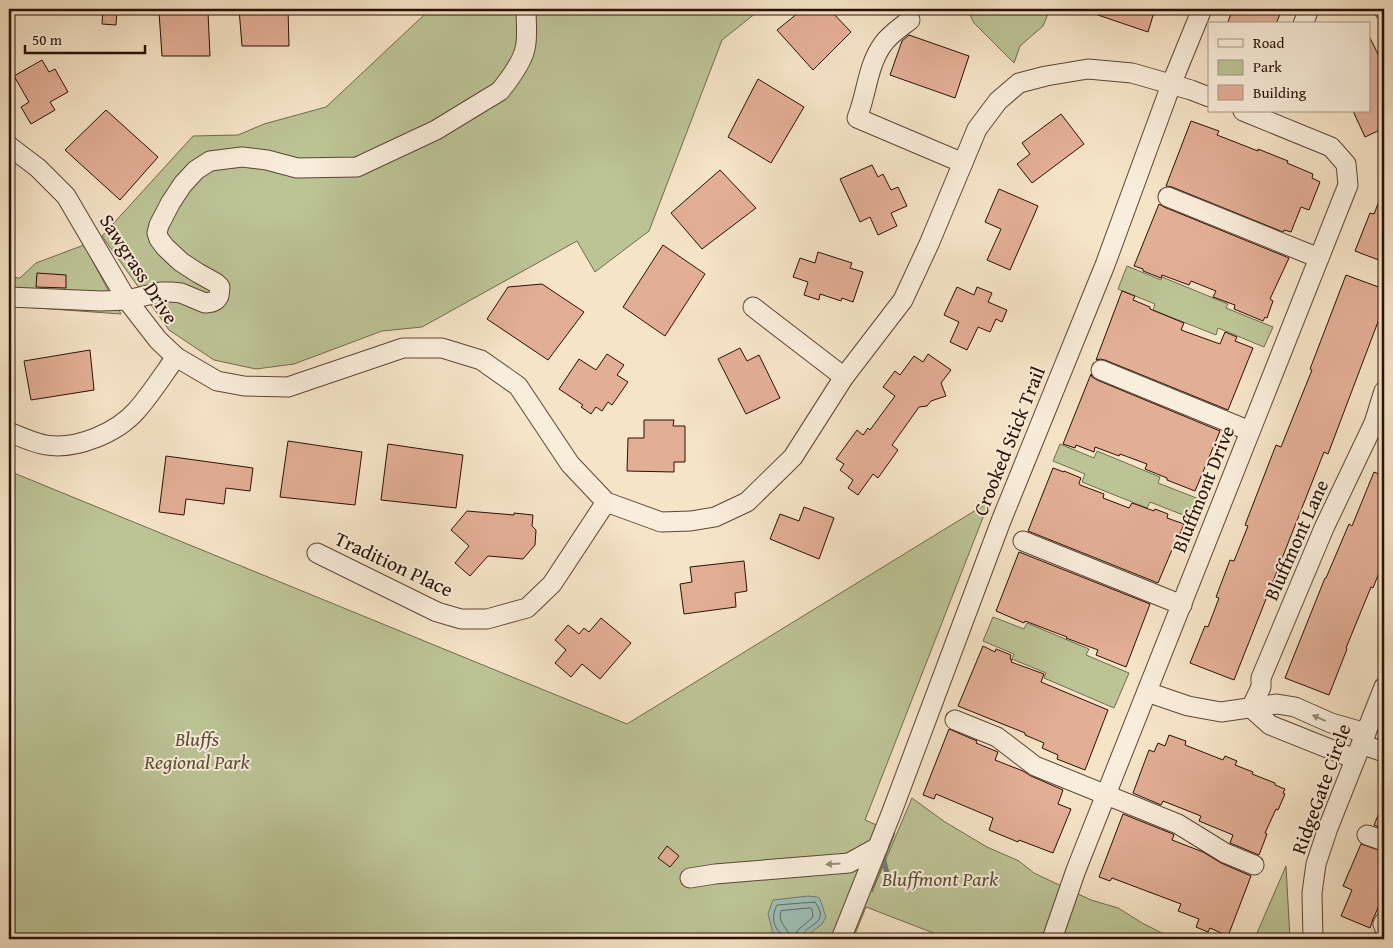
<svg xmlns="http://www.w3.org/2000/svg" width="1393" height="948" font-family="'Gentium Book Plus',serif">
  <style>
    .green { fill: #bcc496; stroke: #726a4d }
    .water { fill: #9dbfb6; stroke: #6f796f }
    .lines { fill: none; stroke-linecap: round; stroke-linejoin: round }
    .shore { stroke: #63685d; stroke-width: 1 }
    .stream { stroke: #6f796f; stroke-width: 5 }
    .building { fill: #e3ae96; stroke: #291004 }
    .minor-casing { stroke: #5c4535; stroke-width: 21 }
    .minor { stroke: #f9eddb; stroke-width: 19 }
    .oneway { fill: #9b8a7a }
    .labels { text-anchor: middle; stroke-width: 4; stroke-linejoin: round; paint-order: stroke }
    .street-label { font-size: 20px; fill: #291004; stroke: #f9eddb }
    .park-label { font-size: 20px; font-style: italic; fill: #5c4f37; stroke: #f9eddb }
  </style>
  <rect width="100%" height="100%" fill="#f6e4c7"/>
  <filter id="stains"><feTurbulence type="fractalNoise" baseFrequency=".004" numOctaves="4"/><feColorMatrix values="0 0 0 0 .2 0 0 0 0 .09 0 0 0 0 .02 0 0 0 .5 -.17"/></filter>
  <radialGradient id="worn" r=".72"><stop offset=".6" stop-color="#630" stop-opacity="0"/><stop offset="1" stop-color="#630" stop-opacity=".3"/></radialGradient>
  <g class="green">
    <polygon points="433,9 761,9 722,40 649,231 595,272 577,241 422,327 382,331 294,364 256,369 214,360 169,330 102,236 193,136 238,135 264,124 326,107 424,15"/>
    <polygon points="967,9 1050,9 1043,26 1020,46 1014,63 974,23"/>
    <polygon points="84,245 121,314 9,306 9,277 20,278 36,263"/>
    <polygon points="1127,266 1161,280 1162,277 1228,304 1226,308 1273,327 1264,347 1218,328 1216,335 1153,310 1155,304 1118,289"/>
    <polygon points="1060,444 1094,458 1097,451 1160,477 1158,483 1199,499 1191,518 1150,502 1147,508 1082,482 1085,474 1053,461"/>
    <polygon points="9,471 627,724 989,502 865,820 895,833 872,892 912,798 945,822 987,847 1019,861 1034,873 1091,900 1118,908 1131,916 1142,923 1174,939 949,939 866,907 853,939 9,939"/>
    <polygon points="993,617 1024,629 1027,623 1089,649 1086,655 1129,673 1114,708 1044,678 1046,673 1012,659 1014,654 983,641"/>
    <polygon points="1286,866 1290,939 1255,939 1257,933"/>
  </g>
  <polygon class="water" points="808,896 817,897 820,899 826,917 822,924 803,939 781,939 773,933 768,914 773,900"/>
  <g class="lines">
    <g class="shore">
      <path d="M 810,908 L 812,909 L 813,917 L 798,930 L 794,937 L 791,937 C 787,928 777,922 781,911 Z"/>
      <path d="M 784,939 C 783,933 780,934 777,929 C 772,922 773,913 777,905 L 815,902 C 832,926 803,923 801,939"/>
    </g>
    <polyline class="stream" points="882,853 888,877"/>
  </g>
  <g class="building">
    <polygon points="103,9 117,9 116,25 102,24"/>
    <polygon points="239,9 288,9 289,46 242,46"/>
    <polygon points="803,9 829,9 851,32 813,70 777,30"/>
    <polygon points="1086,9 1155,9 1148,32 1086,11"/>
    <polygon points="1233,9 1282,9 1276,24 1227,24"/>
    <polygon points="159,12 208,12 210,56 162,56"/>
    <polygon points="909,35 969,56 955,98 890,75 902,41"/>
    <polygon points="1369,36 1384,66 1384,128 1365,137 1353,111 1369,111"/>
    <polygon points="42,60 49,72 55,69 68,92 50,102 55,110 31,124 21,107 29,102 14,76"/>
    <polygon points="758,79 804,107 771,163 728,137"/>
    <polygon points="106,110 158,157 120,200 65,150"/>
    <polygon points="1061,114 1084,144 1032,183 1017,164 1030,154 1022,143"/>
    <polygon points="1191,121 1219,131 1217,135 1258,151 1258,149 1288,161 1287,163 1313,174 1312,178 1320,182 1309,210 1301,207 1291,232 1284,230 1283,232 1172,187 1166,186"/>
    <polygon points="872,165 878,177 883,174 891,190 898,187 907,206 891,213 897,226 878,235 870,217 860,222 840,179"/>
    <polygon points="720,170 756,208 702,249 671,213"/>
    <polygon points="999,189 1038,206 1010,270 987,260 1001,229 985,222"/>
    <polygon points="1384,189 1384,262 1355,251 1370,213 1374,214"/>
    <polygon points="1159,204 1164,207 1289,258 1270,299 1273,301 1267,318 1265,317 1263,321 1234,309 1235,305 1213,297 1216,291 1191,281 1189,285 1162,275 1161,278 1143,271 1143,269 1134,266"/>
    <polygon points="663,245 705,274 665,336 623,307"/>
    <polygon points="818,252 852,263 850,268 863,272 853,302 842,298 841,301 820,294 819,300 804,295 808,282 793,277 800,258 815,263"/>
    <polygon points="37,273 66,275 66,288 36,287"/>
    <polygon points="1346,275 1384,289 1384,306 1328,454 1324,452 1234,680 1190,663 1205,626 1208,627 1219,598 1216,597 1230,560 1234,561 1248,526 1245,525 1276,445 1281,447 1312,370 1310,369"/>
    <polygon points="542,284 584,312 548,360 487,319 508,287"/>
    <polygon points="957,287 974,295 977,287 992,293 988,302 1007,310 1002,322 996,319 990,332 978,327 967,350 950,342 959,322 944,315"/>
    <polygon points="1122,291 1135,296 1133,300 1150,307 1150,309 1184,323 1181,330 1220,344 1225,332 1237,337 1235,341 1253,348 1228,410 1105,360 1100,359 1096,360"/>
    <polygon points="740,348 747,361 759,355 780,398 746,414 718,359"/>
    <polygon points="90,350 94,390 31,400 24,361"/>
    <polygon points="607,354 624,365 617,375 628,382 612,405 608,402 602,411 596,407 591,414 581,407 583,405 559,389 579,359 596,370"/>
    <polygon points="928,354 951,370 941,383 946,396 931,401 927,406 919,407 892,445 898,450 878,478 873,474 858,495 848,488 853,480 840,470 844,464 836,459 857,430 863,435 868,428 870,430 895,396 883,387 895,371 900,375 914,356 923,362"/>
    <polygon points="1091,374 1092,377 1097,380 1220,431 1195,491 1167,480 1167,478 1145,469 1147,464 1120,454 1119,456 1095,447 1094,452 1076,445 1075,448 1063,444"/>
    <polygon points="644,420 674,420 673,426 685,426 685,462 674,462 674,472 627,471 628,438 644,438"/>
    <polygon points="288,441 362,452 355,505 280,497"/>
    <polygon points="388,444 463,455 456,508 381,500"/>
    <polygon points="166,456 253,468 250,491 226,488 224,504 186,499 184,515 159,512"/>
    <polygon points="1053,468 1064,472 1064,471 1081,478 1079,483 1080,485 1104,494 1103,498 1129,508 1132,503 1154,511 1155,509 1168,514 1167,518 1184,524 1175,546 1174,545 1158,583 1028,531"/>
    <polygon points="1374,472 1384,476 1384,560 1373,588 1371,587 1346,648 1347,649 1329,695 1285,678 1325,578 1326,578 1349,524 1352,526"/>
    <polygon points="804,507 834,518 819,559 770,539 780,514 799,521"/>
    <polygon points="467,511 514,515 514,513 533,515 532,526 536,530 535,545 523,559 488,556 470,576 455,563 469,546 451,530"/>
    <polygon points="1019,552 1150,604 1126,667 1096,655 1098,650 1066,638 1067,637 1025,621 1024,623 996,611"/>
    <polygon points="744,561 747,591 735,593 736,607 684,614 680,584 692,582 690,567"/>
    <polygon points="601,618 631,643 600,679 582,664 571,677 555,663 566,650 555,640 568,625 579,634 584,628 589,632"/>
    <polygon points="983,646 995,652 996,649 1011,655 1010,659 1012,660 1011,662 1044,674 1041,682 1108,710 1085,770 1057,759 1058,755 1042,748 1044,743 1025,735 1025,733 958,706"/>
    <polygon points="949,729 977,741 976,743 998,752 995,760 1023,771 1031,776 1063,790 1058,804 1071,809 1053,853 1019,840 1018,842 989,830 993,818 936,794 934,799 923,795"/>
    <polygon points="1169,735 1186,741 1185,745 1223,760 1225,756 1237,761 1235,765 1253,772 1252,774 1275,783 1275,785 1285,789 1283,793 1285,794 1278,810 1276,809 1265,833 1267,834 1259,855 1230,843 1233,835 1199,821 1201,816 1163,801 1161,805 1133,793 1149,750 1154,752 1158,743 1165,746"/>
    <polygon points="1384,801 1384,829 1374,825"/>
    <polygon points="1123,814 1173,834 1174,835 1172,840 1203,852 1221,863 1251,876 1228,936 1210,928 1208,932 1196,927 1199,919 1178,911 1181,904 1112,878 1110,881 1099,877"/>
    <polygon points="1361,844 1384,852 1384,879 1378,895 1383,897 1373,919 1370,928 1341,916 1352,890 1343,886"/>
    <polygon points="667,846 679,856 670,867 658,858"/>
  </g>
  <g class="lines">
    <defs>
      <g id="minor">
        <polyline points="1384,9 1384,10"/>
        <path d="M 910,20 C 901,27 889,35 883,44 C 867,66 867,94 857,118 L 963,163"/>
        <polyline points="1303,24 1309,9"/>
        <polyline points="9,146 38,168 66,196 127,300 158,340 176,357 217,381 244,386 288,387 403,348 442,348 481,360 518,386 570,464 606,502 661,522 691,521 715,517 747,502 793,457 844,377 903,300 929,244 977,129 998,101 1019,83 1046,76 1088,69 1132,73 1191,90 1209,97"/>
        <polyline points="1168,197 1319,258"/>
        <path d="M 9,297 L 101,301 L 127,300 L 161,292 L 171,292 L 181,293 L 205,303 L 212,302 L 216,300 L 219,296 L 220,287 L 216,283 L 198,273 L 181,262 L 165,247 L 159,239 L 157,233 L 159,225 L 171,202 L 183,184 L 196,170 L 210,161 L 242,157 L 267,160 L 297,168 L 357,167 L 436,130 L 500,91 C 508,81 522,62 525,49 C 528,37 526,22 526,9"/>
        <polyline points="753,307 844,377"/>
        <polyline points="1101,370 1250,431"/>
        <path d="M 9,432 C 21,437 34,443 46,445 C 76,450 117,433 137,410 C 151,394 163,375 176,357"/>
        <polyline points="1023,541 1182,605"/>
        <polyline points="317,553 437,612 461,619 487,619 527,608 552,584 606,502"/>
        <polyline points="1147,692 1188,706 1221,712 1277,704 1295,707 1331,723 1366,733"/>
        <polyline points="1251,708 1261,687 1261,678 1324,528 1374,423 1384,391"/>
        <polyline points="1251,708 1270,725 1355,759"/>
        <polyline points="955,720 997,737 1035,766 1178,824 1225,853 1254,865"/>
        <polyline points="1361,744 1384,752"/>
        <polyline points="1367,835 1384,841"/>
        <polyline points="690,878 715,874 849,863 878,847"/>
        <polyline points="1384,922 1383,924 1384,927"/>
        <polyline points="841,939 891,814 1001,521 1105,265 1171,85 1202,9"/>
        <polyline points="1052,939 1076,870 1348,185 1346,164 1331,147 1243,111"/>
        <polyline points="1313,939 1312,893 1316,864 1328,828 1384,687"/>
      </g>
    </defs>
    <use href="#minor" class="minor-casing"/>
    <use href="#minor" class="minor"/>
  </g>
  <defs><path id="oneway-solid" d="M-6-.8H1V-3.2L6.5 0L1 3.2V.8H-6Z" transform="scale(1.25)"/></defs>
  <g class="oneway">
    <use href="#oneway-solid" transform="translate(1319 718) rotate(-156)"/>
    <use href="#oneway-solid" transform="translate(833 864) rotate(176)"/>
  </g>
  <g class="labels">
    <g class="street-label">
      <text transform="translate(139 269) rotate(57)" y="7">Sawgrass Drive</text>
      <text transform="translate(1009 441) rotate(-68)" y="7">Crooked Stick Trail</text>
      <text transform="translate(1203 489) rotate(-68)" y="7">Bluffmont Drive</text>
      <text transform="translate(1296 540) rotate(-66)" y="7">Bluffmont Lane</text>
      <text transform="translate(394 564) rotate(25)" y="7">Tradition Place</text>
      <text transform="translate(1321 789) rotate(-70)" y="7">RidgeGate Circle</text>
    </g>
    <g class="park-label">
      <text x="197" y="746">Bluffs<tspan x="197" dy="23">Regional Park</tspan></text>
      <text x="940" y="886">Bluffmont Park</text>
    </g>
  </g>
  <rect width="1393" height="948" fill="none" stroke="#f6e4c7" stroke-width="30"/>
  <rect x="10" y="10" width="1373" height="928" fill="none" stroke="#291004" stroke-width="2.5"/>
  <rect x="15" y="15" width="1363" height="918" fill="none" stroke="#291004"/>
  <rect x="1208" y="22" width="162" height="90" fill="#f9eddb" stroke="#a69585"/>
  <rect x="1218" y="39" width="25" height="8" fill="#f9eddb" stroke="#a69585"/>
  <text x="1253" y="48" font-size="15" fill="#291004">Road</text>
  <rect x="1218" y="60" width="25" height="15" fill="#bcc496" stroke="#a69585"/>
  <text x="1253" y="72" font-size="15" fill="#291004">Park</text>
  <rect x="1218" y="85" width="25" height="15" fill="#e3ae96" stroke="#a69585"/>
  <text x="1253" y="98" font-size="15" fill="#291004">Building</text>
  <path d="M25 45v8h120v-8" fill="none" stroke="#291004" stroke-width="2.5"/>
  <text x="32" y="45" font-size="15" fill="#291004" stroke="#f9eddb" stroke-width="4" paint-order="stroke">50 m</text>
  <rect width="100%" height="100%" filter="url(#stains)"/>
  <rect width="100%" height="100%" fill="url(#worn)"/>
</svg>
